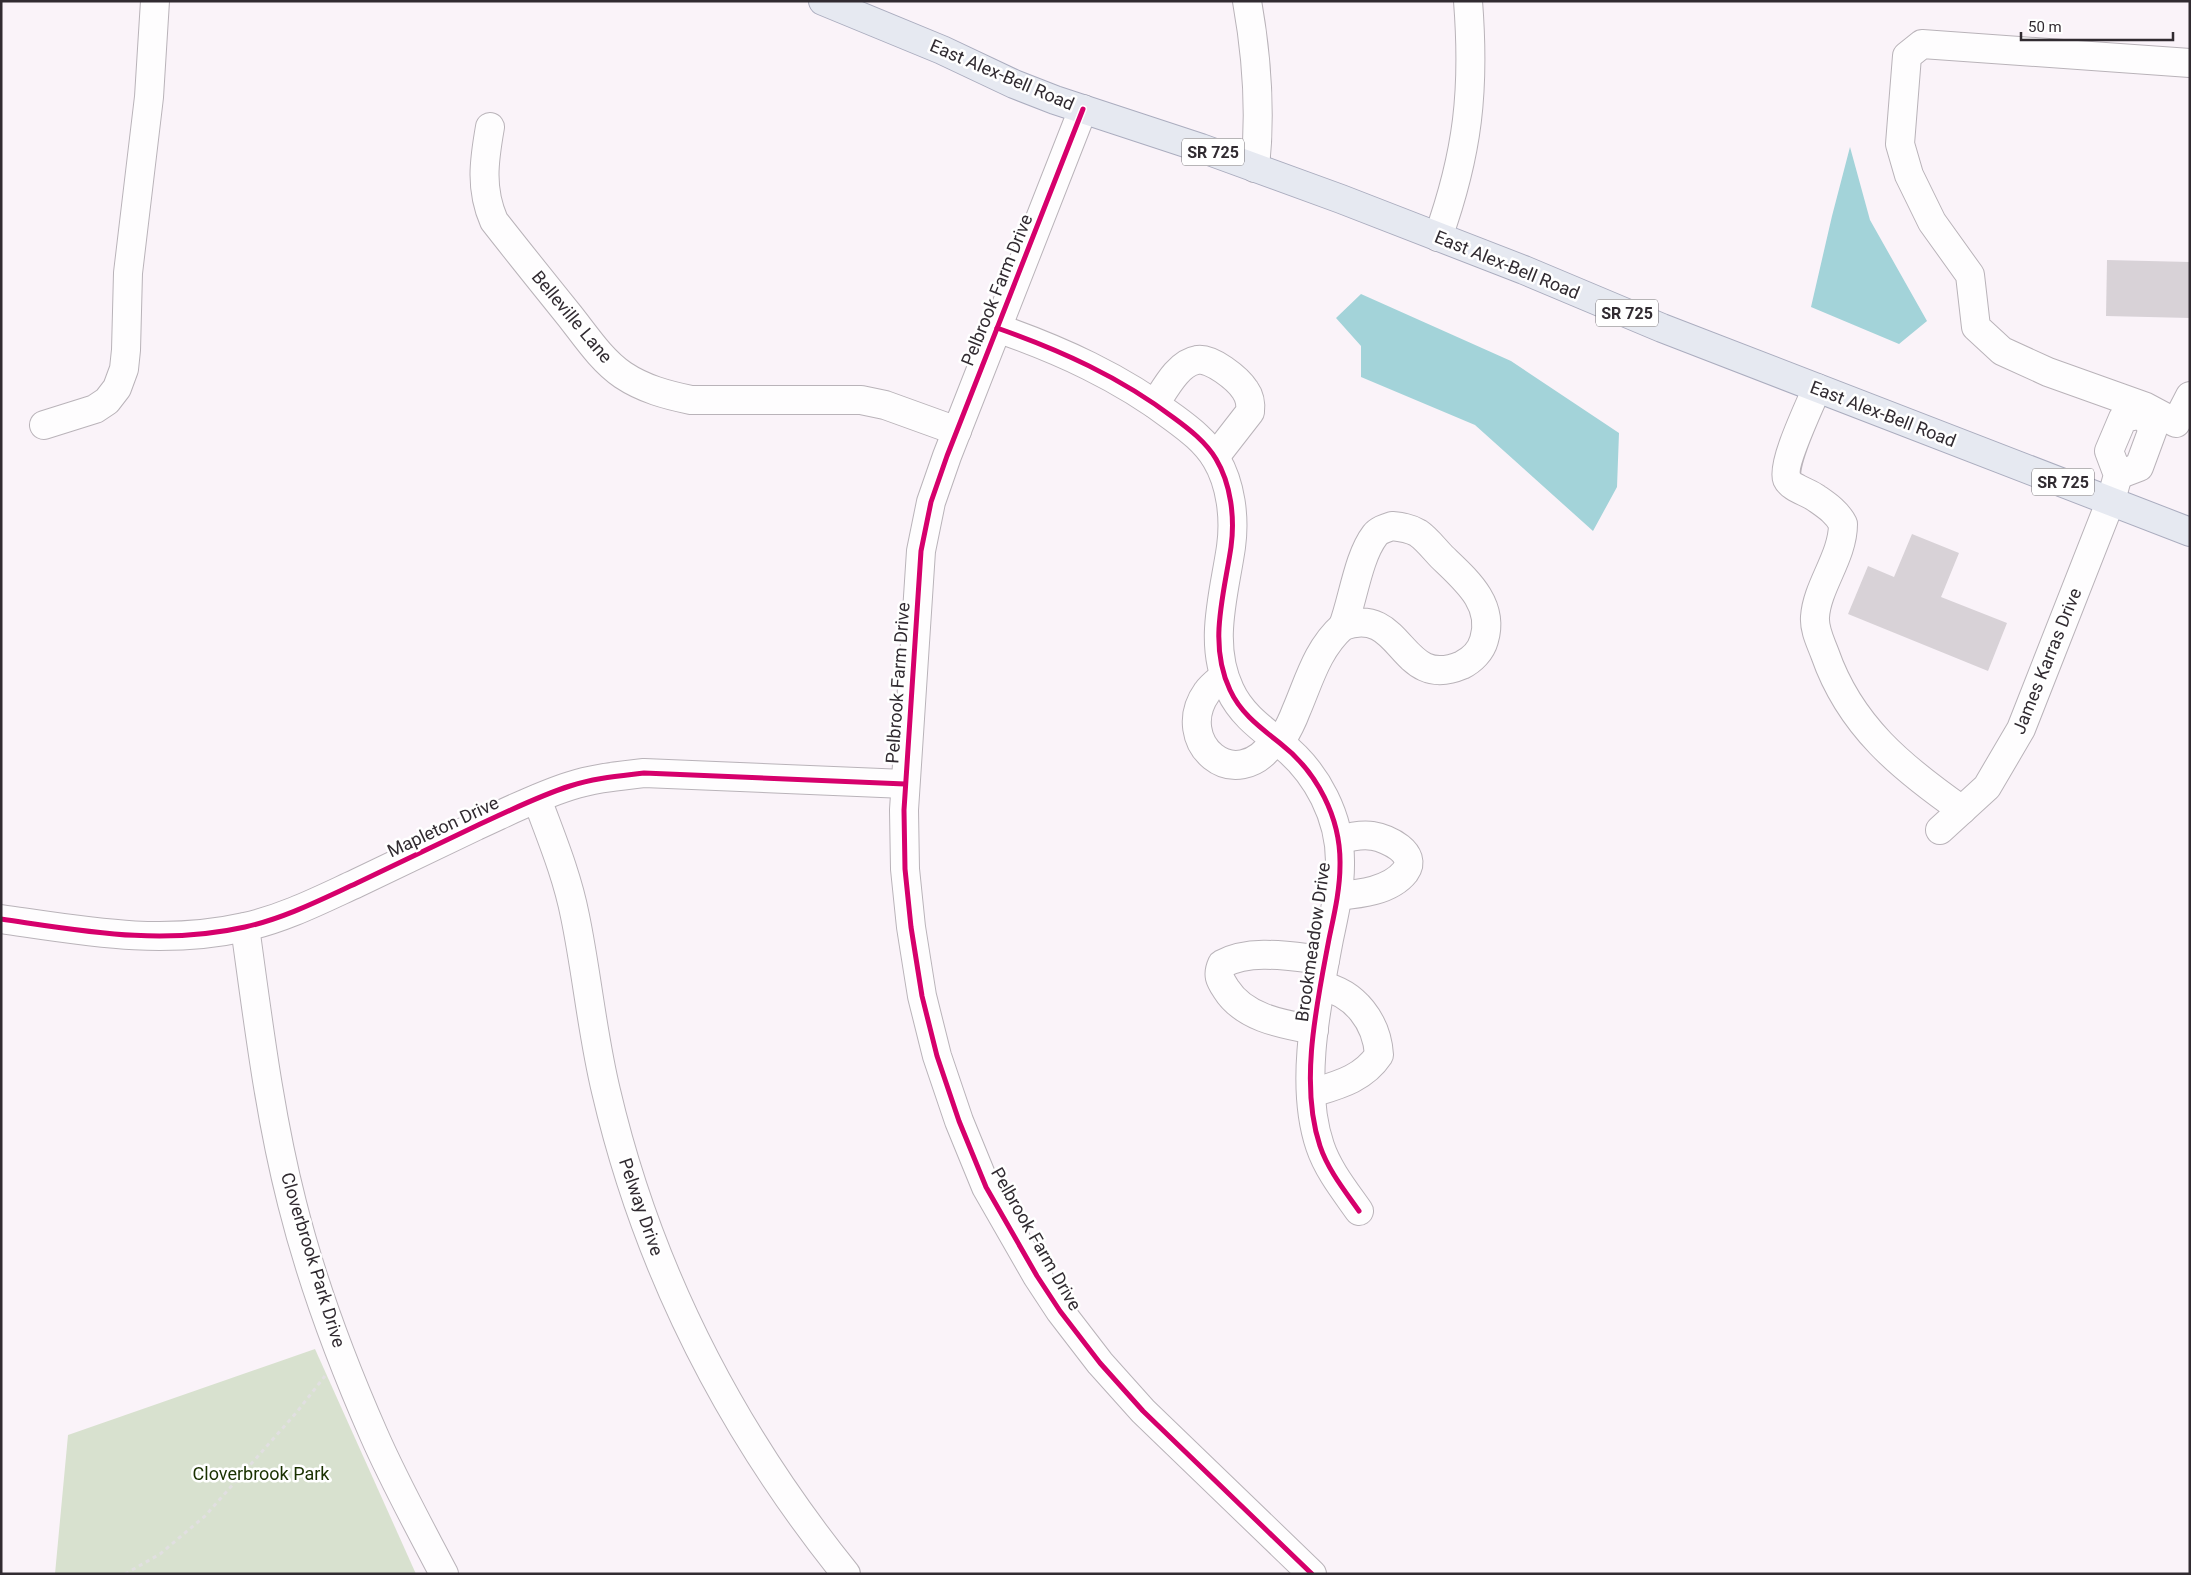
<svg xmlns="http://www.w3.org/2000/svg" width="2191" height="1575" font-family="Roboto,sans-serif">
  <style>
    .green { fill: #d8e1cf }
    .water { fill: #a3d3d9 }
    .building { fill: #d8d2d7 }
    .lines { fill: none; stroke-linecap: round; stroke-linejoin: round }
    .minor-casing { stroke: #b9b3b9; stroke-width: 30 }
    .major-casing { stroke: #abadbf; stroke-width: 30 }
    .path { stroke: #e1dfe1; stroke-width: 3; stroke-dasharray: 4 4; stroke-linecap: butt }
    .minor { stroke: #fefdfe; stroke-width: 28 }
    .major { stroke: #e6e9f1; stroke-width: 28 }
    .cycleway-casing { stroke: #fff; stroke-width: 8 }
    .cycleway { stroke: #d6006c; stroke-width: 5 }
    .labels { text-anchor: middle; stroke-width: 5; stroke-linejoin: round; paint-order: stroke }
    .shield { fill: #fff; stroke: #6f6b6f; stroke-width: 1 }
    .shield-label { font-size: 16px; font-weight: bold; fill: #312b31 }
    .street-label { font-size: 18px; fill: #312b31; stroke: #fff }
    .park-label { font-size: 18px; fill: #1a3100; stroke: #fff }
  </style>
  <rect width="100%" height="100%" fill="#faf3f9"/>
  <polygon class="green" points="315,1349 416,1574 55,1574 68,1435"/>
  <g class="water">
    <polygon points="1850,147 1870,220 1927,321 1899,344 1811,307 1832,216"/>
    <polygon points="1361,294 1511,361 1619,433 1617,487 1593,531 1475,425 1361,377 1361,346 1336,318"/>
  </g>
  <g class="building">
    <polygon points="2107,260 2190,262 2190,318 2106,316"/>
    <polygon points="1912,534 1959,553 1941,597 2007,623 1988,671 1848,614 1868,566 1894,577"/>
  </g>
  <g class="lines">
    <defs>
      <g id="minor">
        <path d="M 1247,1 C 1257,57 1261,112 1255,168"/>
        <polyline points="2190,63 1922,44 1907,56 1900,144 1909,175 1932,222 1970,275 1976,327 2002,351 2048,372 2146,407 2176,423 2190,396"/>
        <polyline points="1083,109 947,456 931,502 921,551 904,810 905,869 911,927 922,996 937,1056 959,1121 986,1187 1037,1276 1060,1311 1100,1363 1143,1411 1312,1574"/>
        <path d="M 490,127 C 484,161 480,189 494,221 C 519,253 544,284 569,315 C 585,335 601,360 623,375 C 644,389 667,395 691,400 L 861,400 L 885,405 L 957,431"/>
        <path d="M 1438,237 C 1468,153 1475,90 1468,1"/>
        <path d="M 997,328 C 1060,350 1120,377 1174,418 C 1189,429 1206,442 1216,459 C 1231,484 1235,518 1231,547 C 1224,595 1208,644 1230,690 C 1241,714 1261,728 1281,744 C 1317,772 1341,818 1340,865 C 1340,890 1334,915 1329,939 C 1317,1003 1299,1084 1320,1146 C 1328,1170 1345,1191 1359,1211"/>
        <path d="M 1817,388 C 1810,405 1781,465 1787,479 C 1791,488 1808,492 1816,498 C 1826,505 1837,512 1843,524 C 1843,557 1817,586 1815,617 C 1814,630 1821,643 1825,654 C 1850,726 1902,768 1962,810"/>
        <path d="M 1155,404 C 1165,389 1178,363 1197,360 C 1211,357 1238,379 1245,390 C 1250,397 1251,404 1250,412 L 1215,457"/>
        <polyline points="44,425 95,409 107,401 117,388 124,369 126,350 128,273 149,97 155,1"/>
        <polyline points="2118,475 2139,467 2153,429 2143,414"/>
        <path d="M 1392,526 C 1401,527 1410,528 1418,533 C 1427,539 1435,550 1442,557 C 1466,580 1495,604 1484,640 C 1481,651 1472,660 1462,665 C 1399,692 1404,604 1343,626 C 1353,600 1358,557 1375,535 C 1379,530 1386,528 1392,526 Z"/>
        <path d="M 1224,676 C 1218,681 1211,686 1207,692 C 1172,741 1235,799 1275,740"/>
        <path d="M 1280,743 C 1286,733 1292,722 1296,711 C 1309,681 1317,649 1343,626"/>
        <path d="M 537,799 C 551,837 567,875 575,916 C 587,974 592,1033 606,1091 C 648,1271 730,1430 846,1574"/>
        <polyline points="1940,830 1987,787 2021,729 2111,500 2118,475 2109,451 2123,418 2143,414"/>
        <path d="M 1338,896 C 1359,894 1390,891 1405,872 C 1419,853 1387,838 1373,836 C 1362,834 1349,837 1339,840"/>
        <path d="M 1,919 C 84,931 161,946 245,927 C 285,918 320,900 357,883 C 397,864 437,845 476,826 C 507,812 538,796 570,786 C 594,778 619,776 644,773 L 905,784"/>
        <path d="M 245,927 C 258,1020 269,1113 292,1203 C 312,1283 341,1360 374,1435 C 395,1483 420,1528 444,1574"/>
        <path d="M 1314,1030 C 1282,1024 1244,1018 1226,989 C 1220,980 1217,975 1222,964 C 1252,948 1293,957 1325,960"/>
        <path d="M 1312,1093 C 1338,1085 1363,1079 1379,1055 C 1377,1022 1355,993 1322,986"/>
      </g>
      <polyline id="major" points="823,1 942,50 1014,84 1055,100 1201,148 1341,199 1524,270 1662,328 2190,532"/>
    </defs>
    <use href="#minor" class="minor-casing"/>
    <use href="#major" class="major-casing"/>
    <polyline class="path" points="125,1574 160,1554 205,1516 296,1413 325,1376"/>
    <use href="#minor" class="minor"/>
    <use href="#major" class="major"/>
    <defs>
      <g id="cycleway">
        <polyline points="1083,109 947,456 931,502 921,551 904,810 905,869 911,927 922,996 937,1056 959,1121 986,1187 1037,1276 1060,1311 1100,1363 1143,1411 1312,1574"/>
        <path d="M 997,328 C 1060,350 1120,377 1174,418 C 1189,429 1206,442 1216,459 C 1231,484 1235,518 1231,547 C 1224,595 1208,644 1230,690 C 1241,714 1261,728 1281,744 C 1317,772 1341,818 1340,865 C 1340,890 1334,915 1329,939 C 1317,1003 1299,1084 1320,1146 C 1328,1170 1345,1191 1359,1211"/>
        <path d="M 1,919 C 84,931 161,946 245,927 C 285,918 320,900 357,883 C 397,864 437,845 476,826 C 507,812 538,796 570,786 C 594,778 619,776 644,773 L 905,784"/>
      </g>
    </defs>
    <use href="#cycleway" class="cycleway-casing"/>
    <use href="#cycleway" class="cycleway"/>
  </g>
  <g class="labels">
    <g class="shield">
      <rect x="1182" y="138.5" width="62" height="27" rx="4"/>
      <rect x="1596" y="299.5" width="62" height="27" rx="4"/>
      <rect x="2032" y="468.5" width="62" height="27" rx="4"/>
    </g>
    <g class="shield-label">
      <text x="1213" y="158">SR 725</text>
      <text x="1627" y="319">SR 725</text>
      <text x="2063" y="488">SR 725</text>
    </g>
    <g class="street-label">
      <text transform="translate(1002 75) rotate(23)" y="6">East Alex-Bell Road</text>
      <text transform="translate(1507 265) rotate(22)" y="6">East Alex-Bell Road</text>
      <text transform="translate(997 290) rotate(-68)" y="6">Pelbrook Farm Drive</text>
      <text transform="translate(572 317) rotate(50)" y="6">Belleville Lane</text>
      <text transform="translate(1883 414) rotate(21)" y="6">East Alex-Bell Road</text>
      <text transform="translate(2047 661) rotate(-68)" y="6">James Karras Drive</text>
      <text transform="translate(898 683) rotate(-86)" y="6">Pelbrook Farm Drive</text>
      <text transform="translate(443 827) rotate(-25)" y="6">Mapleton Drive</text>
      <text transform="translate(1313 942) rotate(-82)" y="6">Brookmeadow Drive</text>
      <text transform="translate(641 1207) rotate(71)" y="6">Pelway Drive</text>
      <text transform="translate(1036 1239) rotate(60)" y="6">Pelbrook Farm Drive</text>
      <text transform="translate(313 1260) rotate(73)" y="6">Cloverbrook Park Drive</text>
    </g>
    <g class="park-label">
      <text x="261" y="1480">Cloverbrook Park</text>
    </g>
  </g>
  <rect width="2191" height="1575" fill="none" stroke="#312b31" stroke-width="5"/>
  <path d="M2021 32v8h152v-8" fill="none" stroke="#312b31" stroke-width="2.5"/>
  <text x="2028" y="32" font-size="15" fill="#312b31" stroke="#ffffff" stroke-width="4" paint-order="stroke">50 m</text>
</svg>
